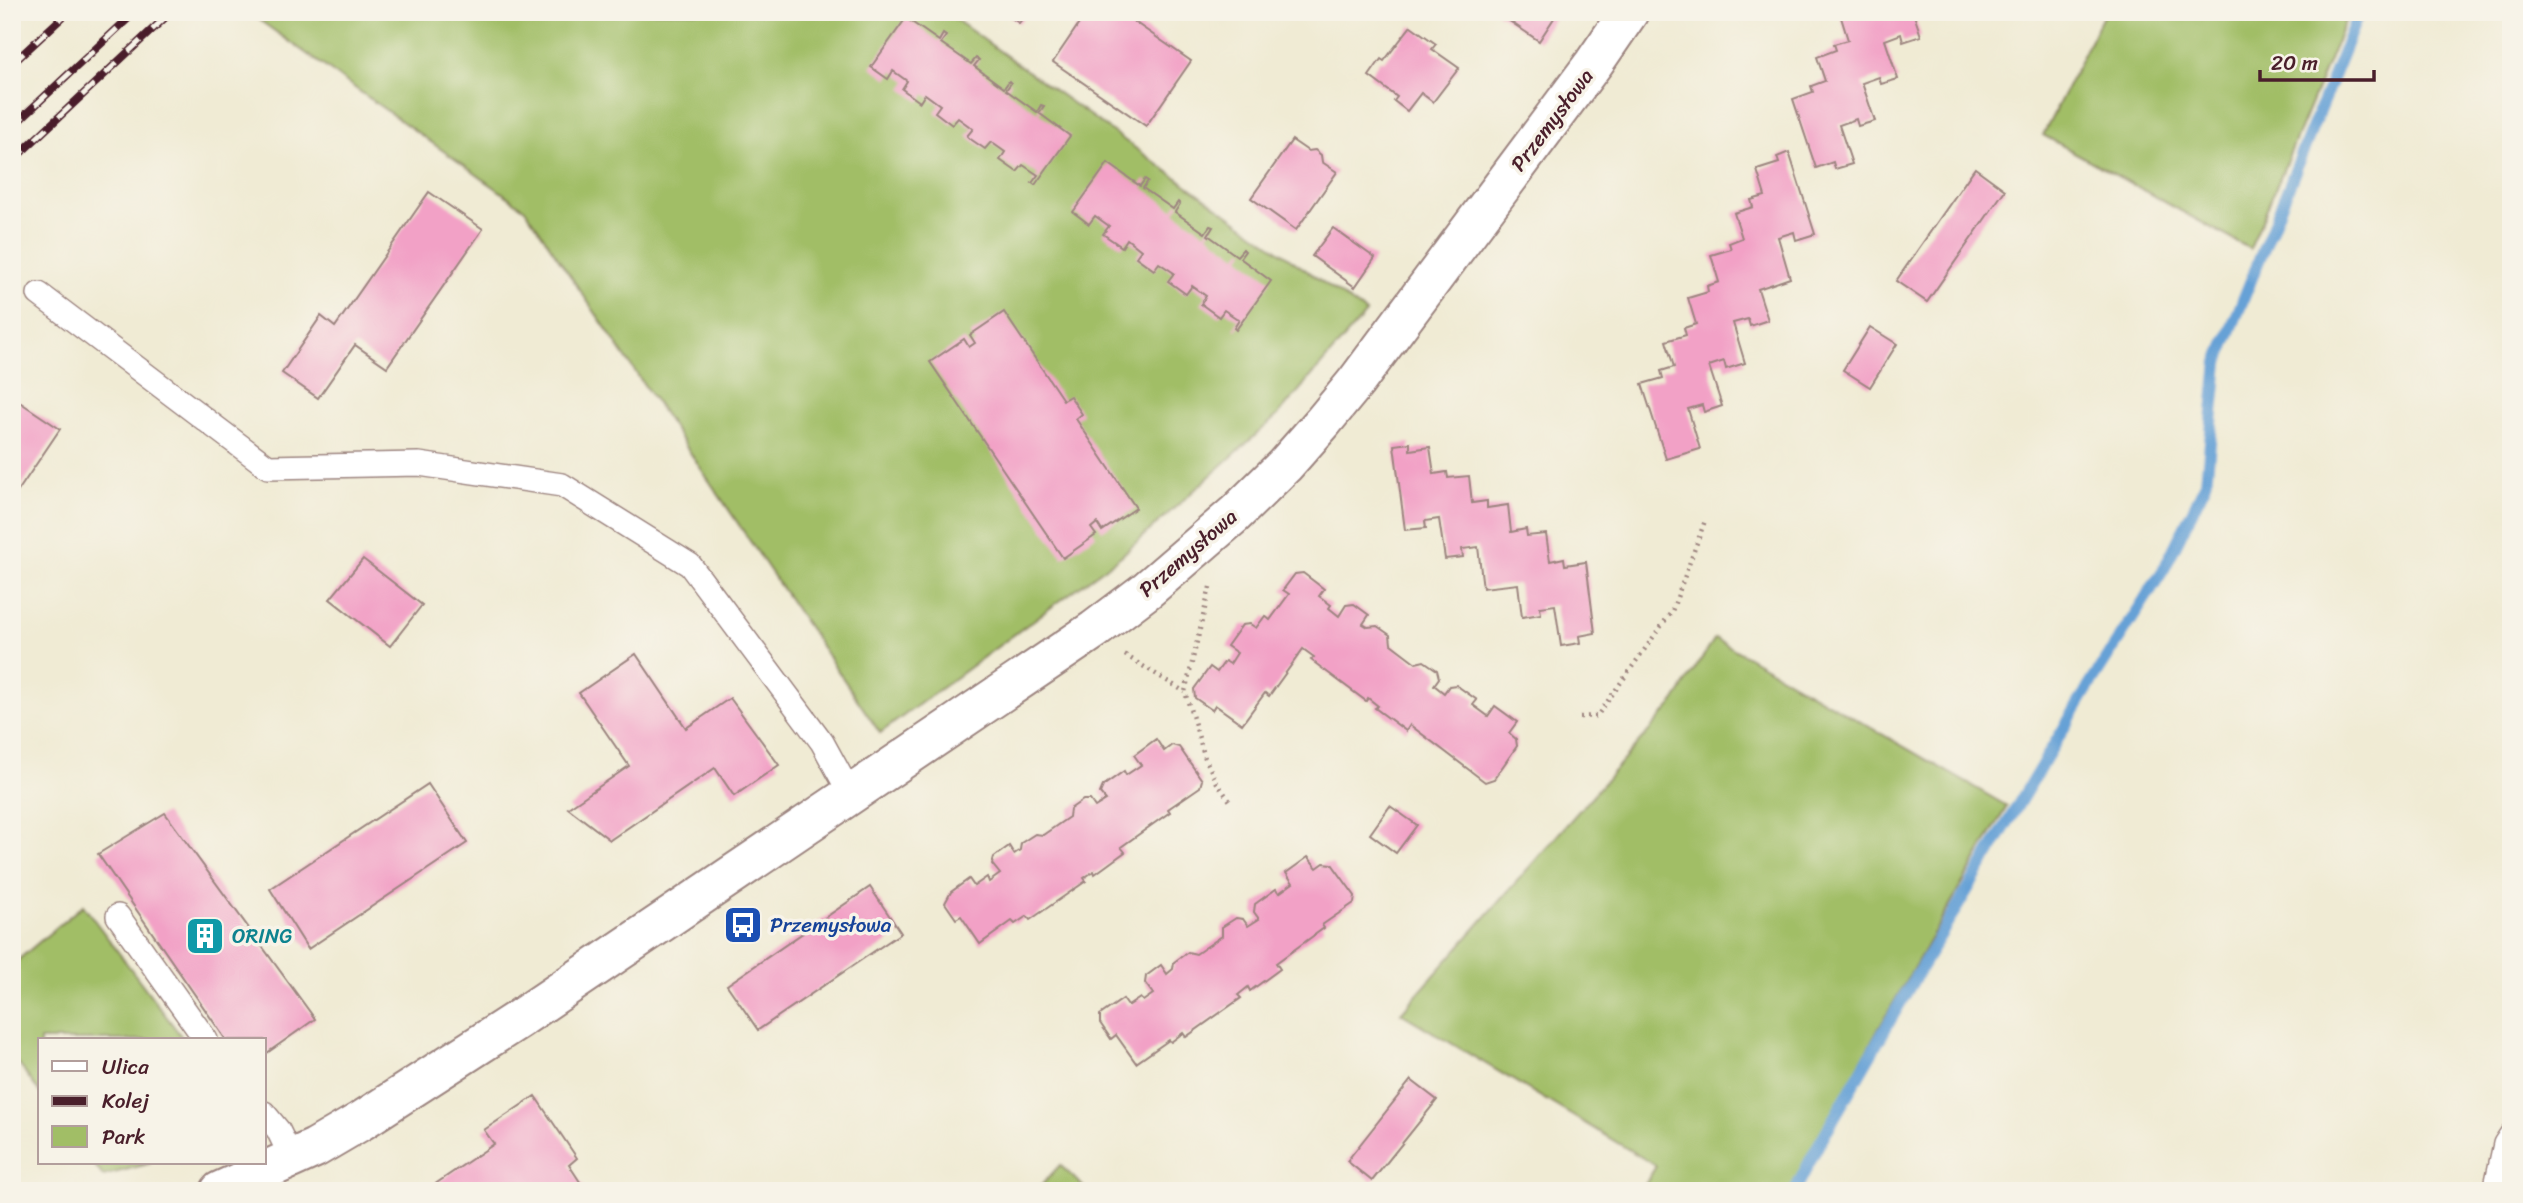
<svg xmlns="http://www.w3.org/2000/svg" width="2523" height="1203" font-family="Sriracha,sans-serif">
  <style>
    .green { fill: #a1be66; stroke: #766e48; stroke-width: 2 }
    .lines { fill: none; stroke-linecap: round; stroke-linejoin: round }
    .stream { stroke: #66a1d6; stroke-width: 12 }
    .building { fill: #f2a1c6 }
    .service-casing { stroke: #9d8580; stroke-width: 26 }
    .tertiary-casing { stroke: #9d8580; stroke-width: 42 }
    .path { stroke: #9d8580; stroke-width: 4.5; stroke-dasharray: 2 5; stroke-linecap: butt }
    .service { stroke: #fff; stroke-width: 23 }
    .tertiary { stroke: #fff; stroke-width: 38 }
    .rail-casing { stroke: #4a1f2b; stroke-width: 8 }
    .rail { stroke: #f7f3e8; stroke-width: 5; stroke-dasharray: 16; stroke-linecap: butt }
    .labels { text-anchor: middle; stroke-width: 7; stroke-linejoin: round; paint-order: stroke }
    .street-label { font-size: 21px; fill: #4a1f2b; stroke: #f7f3e8 }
    .transit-label { font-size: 21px; fill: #164399; stroke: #f7f3e8; text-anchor: start }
    .culture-label { font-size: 21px; fill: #0d838f; stroke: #f7f3e8; text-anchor: start }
  </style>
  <rect width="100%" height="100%" fill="#f7f3e8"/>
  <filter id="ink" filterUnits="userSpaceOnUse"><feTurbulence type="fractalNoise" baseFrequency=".0143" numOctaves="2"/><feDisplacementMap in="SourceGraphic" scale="14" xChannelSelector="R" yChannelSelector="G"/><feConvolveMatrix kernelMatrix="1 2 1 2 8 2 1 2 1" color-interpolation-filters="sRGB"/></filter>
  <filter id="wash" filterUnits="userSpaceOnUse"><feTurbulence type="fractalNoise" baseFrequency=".00686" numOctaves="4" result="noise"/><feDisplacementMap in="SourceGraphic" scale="28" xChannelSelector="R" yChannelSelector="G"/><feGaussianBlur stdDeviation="1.57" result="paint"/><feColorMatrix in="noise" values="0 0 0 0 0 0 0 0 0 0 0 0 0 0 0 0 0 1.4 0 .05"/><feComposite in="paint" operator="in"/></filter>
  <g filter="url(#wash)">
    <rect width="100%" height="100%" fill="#f0ebd4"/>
    <g class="green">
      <polygon points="248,12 945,12 1366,313 1278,415 1121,556 880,733 525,209"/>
      <polygon points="2105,12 2349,12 2250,249 2043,135"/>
      <polygon points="1715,638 2007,806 1879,1028 1791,1191 1641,1191 1656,1166 1401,1013 1672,705"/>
      <polygon points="83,905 184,1040 40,1040 40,1093 12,1055 12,965"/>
      <polygon points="93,1163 151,1163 103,1176"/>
      <polygon points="1060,1165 1088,1191 1036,1191"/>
    </g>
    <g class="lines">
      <polyline class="stream" points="1795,1191 1815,1151 1906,993 2086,691 2164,569 2206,483 2218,362 2359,12"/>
    </g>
    <g id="blocks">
      <g class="building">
        <polygon points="1003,12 1027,12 1019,23"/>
        <polygon points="1087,12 1120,12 1191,61 1146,126 1053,62"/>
        <polygon points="1496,12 1558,12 1539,41"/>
        <polygon points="1844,12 1913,12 1921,36 1903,42 1901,34 1885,40 1898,79 1881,84 1879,77 1862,83 1875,121 1858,126 1856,119 1839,125 1852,164 1835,169 1833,162 1816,168 1793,99 1813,92 1811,86 1825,81 1817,57 1836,50 1834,44 1848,40 1840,14"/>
        <polygon points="906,18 939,41 943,34 946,36 941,43 971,64 976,58 979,60 974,66 1004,88 1009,81 1011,83 1006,90 1037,112 1041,105 1044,106 1039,113 1070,136 1035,185 1032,183 1038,175 1023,165 1017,172 1000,160 1005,152 991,142 985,149 969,138 967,136 973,129 958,118 952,125 935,112 940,105 925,94 920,102 902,89 907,81 893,71 888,79 871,67"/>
        <polygon points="1411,26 1436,44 1432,49 1459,68 1433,102 1421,93 1407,111 1394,101 1397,97 1369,76 1381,59 1384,61"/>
        <polygon points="1292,140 1308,151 1315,150 1321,155 1322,162 1337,172 1296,230 1251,198"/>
        <polygon points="1789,152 1815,234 1796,240 1794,232 1778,237 1790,278 1758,289 1768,320 1750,326 1748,319 1733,323 1745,363 1726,369 1724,361 1709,366 1722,406 1704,412 1702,405 1688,409 1700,449 1666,459 1642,384 1663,378 1661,371 1674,367 1666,341 1686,335 1684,328 1696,324 1688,298 1708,292 1707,286 1719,282 1711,255 1731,249 1729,243 1742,238 1734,213 1753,207 1751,200 1765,196 1757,170 1779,163 1777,157"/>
        <polygon points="1108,163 1140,186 1145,179 1148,181 1143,188 1173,209 1178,202 1180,204 1175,212 1205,233 1210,226 1213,227 1208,235 1237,256 1243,249 1245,251 1240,258 1271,281 1236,330 1234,328 1239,320 1224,310 1219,317 1201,304 1206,296 1192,286 1186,294 1168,281 1174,273 1159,263 1154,270 1136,257 1141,250 1127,239 1122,247 1103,234 1109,226 1095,216 1089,224 1073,212"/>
        <polygon points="1975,168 2005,190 1927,302 1896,281"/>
        <polygon points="429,192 483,229 387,367 355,345 318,398 282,373 321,316 335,327"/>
        <polygon points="1333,228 1375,258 1355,287 1312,256"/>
        <polygon points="1004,312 1063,400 1070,396 1082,414 1076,419 1136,508 1102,531 1097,523 1091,528 1096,535 1063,558 930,362 964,339 969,347 975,343 970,335"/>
        <polygon points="1870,327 1897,344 1870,387 1843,370"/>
        <polygon points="12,397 60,429 12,500"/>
        <polygon points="1410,443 1410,450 1430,447 1434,474 1447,472 1448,478 1469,476 1472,503 1487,501 1487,508 1508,505 1511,532 1526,529 1527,536 1546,534 1550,561 1564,558 1565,565 1586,562 1595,633 1579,636 1580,643 1561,646 1555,605 1540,607 1541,614 1522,617 1518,584 1483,588 1478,547 1462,549 1463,557 1445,559 1439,519 1425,521 1426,528 1405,530 1394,445"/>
        <polygon points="363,559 422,605 390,646 330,599"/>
        <polygon points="1303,573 1324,589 1319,596 1331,605 1329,608 1339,616 1346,605 1354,604 1369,615 1363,624 1368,627 1377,626 1390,635 1391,644 1416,663 1424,661 1437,670 1439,678 1434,685 1444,693 1449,686 1456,685 1477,700 1473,705 1488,716 1495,706 1517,722 1509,733 1516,739 1517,746 1494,779 1485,782 1410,725 1406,731 1375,708 1378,706 1368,698 1366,701 1311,660 1314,657 1303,649 1269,696 1265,693 1242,724 1215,705 1212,710 1195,698 1194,689 1210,667 1217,672 1225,661 1230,664 1237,653 1227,646 1242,625 1250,624 1256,628 1265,616 1270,620 1289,594 1283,590 1295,574"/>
        <polygon points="636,654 686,728 730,698 779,765 734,796 715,768 610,840 568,808 629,766 579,693"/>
        <polygon points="1156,739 1164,751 1172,745 1179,747 1202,780 1200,787 1168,809 1170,812 1121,847 1125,852 1095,874 1094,871 1084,878 1086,881 1030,920 1027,916 1015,924 1012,921 980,944 961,916 956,919 945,903 951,892 969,879 974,886 987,877 989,882 1000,874 992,864 994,857 1009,846 1014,854 1020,850 1021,843 1035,834 1043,835 1069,817 1070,809 1083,800 1090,800 1095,807 1106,800 1100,793 1103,786 1124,771 1126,775 1141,765 1134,755"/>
        <polygon points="428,784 467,843 308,949 270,889"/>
        <polygon points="1390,806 1417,825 1396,853 1370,834"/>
        <polygon points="165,813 315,1019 264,1055 264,1040 226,1040 98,854"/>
        <polygon points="1308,857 1317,868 1324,863 1332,864 1355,896 1354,903 1322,925 1324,928 1276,963 1280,969 1250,991 1248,987 1238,995 1241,998 1186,1037 1183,1033 1171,1042 1169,1040 1136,1063 1116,1035 1111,1039 1100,1023 1100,1015 1123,999 1128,1006 1140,998 1143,1001 1153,994 1145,983 1146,976 1161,965 1167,974 1173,969 1174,962 1188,952 1196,954 1222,936 1222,927 1236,918 1243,919 1248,926 1259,919 1254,912 1255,904 1276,889 1279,893 1293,883 1286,873"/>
        <polygon points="870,887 901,933 758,1030 727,985"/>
        <polygon points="1411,1080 1437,1100 1372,1181 1347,1161"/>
        <polygon points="535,1096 577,1158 569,1165 586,1191 425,1191 494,1144 484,1130"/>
      </g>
    </g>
  </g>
  <g filter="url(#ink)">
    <use href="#blocks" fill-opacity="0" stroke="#9d8580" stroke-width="2"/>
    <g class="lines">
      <defs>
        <g id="service">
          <polyline points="39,294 268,467 419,464 562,485 690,565 822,742 851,795"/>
          <polyline points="118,916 206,1040"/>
          <polyline points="264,1113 278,1130 292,1159"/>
          <polyline points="2495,1191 2505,1144 2511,1135"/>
        </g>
        <polyline id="tertiary" points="220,1191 315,1148 361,1121 519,1019 1094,630 1147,590 1235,514 1285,465 1323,422 1356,382 1594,63 1629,12"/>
      </defs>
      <use href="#service" class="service-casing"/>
      <use href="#tertiary" class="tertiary-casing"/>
      <g class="path">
        <polyline points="1210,587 1185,692 1205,758 1217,783 1230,801"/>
        <polyline points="1125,655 1185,692"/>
        <polyline points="1580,717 1597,716 1672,611 1706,518"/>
      </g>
      <use href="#service" class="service"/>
      <use href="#tertiary" class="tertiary"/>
      <defs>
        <g id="rail">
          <polyline points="12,64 68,12"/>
          <polyline points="12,127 135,12"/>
          <polyline points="12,161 171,12"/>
        </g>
      </defs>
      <use href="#rail" class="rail-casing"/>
      <use href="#rail" class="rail"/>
    </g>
  </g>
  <defs>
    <symbol id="bus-square" viewBox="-11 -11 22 22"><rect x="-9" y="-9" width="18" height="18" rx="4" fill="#1a4fb4" stroke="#f7f3e8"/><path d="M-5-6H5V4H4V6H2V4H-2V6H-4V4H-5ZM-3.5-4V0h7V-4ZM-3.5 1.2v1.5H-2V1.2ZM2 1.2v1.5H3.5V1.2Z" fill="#fff"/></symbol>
    <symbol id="building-square" viewBox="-11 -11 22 22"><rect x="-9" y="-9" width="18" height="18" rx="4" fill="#0f9aa8" stroke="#f7f3e8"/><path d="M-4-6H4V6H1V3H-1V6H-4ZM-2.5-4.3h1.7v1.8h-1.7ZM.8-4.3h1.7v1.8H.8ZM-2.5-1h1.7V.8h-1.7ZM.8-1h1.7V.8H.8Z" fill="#fff"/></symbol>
  </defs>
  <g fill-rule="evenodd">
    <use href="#bus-square" x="721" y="903" width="44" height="44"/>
    <use href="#building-square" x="183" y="914" width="44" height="44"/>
  </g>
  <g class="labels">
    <g class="street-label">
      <text transform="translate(1552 120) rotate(-53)" y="7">Przemysłowa</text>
      <text transform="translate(1188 553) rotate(-41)" y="7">Przemysłowa</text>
    </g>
    <g class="transit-label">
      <text x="770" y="932">Przemysłowa</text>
    </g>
    <g class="culture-label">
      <text x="232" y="943">ORING</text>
    </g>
  </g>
  <rect width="2523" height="1203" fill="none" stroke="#f7f3e8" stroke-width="42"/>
  <rect x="38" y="1038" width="228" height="126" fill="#f7f3e8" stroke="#b29e9c" stroke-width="2"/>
  <rect x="52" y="1061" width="35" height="10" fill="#ffffff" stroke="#b29e9c" stroke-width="2"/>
  <text x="102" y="1074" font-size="21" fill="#4a1f2b">Ulica</text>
  <rect x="52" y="1096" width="35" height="10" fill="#4a1f2b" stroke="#b29e9c" stroke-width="2"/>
  <text x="102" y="1108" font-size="21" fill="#4a1f2b">Kolej</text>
  <rect x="52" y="1126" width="35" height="21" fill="#a1be66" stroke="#b29e9c" stroke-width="2"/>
  <text x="102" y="1144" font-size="21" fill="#4a1f2b">Park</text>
  <path d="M2260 70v10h114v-10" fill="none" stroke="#4a1f2b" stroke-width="3.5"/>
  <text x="2271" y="70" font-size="21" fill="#4a1f2b" stroke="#f7f3e8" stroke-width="5" paint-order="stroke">20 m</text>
</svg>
